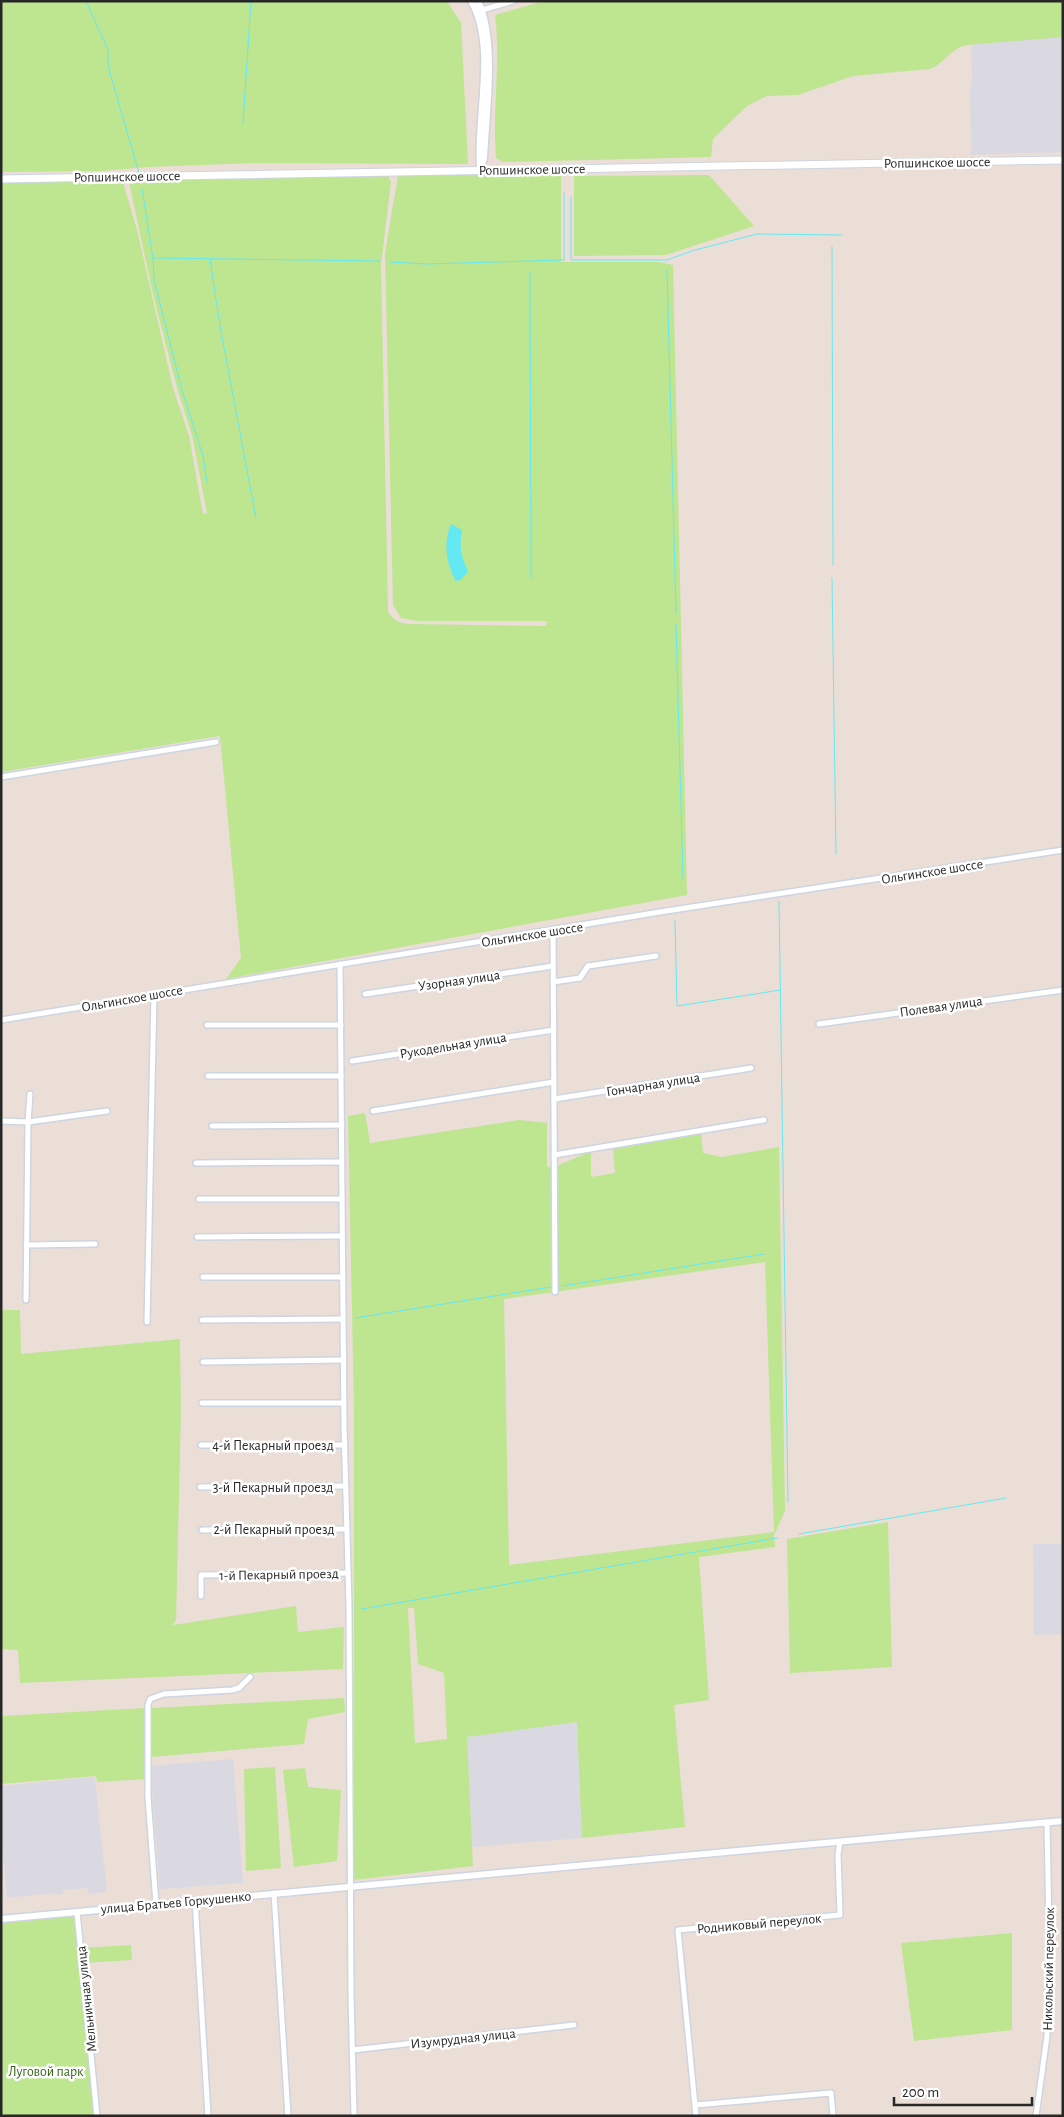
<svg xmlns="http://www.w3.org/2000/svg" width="1064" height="2117" font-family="'Alegreya Sans',sans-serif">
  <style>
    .industrial { fill: #dad9e2 }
    .green { fill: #bee590; fill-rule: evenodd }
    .water { fill: #64e9f3 }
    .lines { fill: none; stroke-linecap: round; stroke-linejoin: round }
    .stream { stroke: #64e9f3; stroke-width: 1 }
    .minor-casing { stroke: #cdd5e1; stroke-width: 8 }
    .tertiary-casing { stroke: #cdd5e1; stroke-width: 9 }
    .secondary-casing { stroke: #cdd5e1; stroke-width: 9 }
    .minor { stroke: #fff; stroke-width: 5 }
    .tertiary { stroke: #fff; stroke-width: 6 }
    .secondary { stroke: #fff; stroke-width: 7 }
    .labels { text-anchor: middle; stroke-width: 5; stroke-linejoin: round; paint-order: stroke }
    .street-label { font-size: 14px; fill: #272727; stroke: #fff }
    .park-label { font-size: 14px; fill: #366516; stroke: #fff }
  </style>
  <rect width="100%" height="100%" fill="#ebded7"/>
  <g class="industrial">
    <polygon points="1063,35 1063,152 971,155 970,86 972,86 971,44"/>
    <polygon points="1033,1544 1063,1544 1063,1634 1034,1635"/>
    <polygon points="577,1722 582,1838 472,1847 466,1737"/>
    <polygon points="233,1759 243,1883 160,1889 150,1766"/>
    <polygon points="95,1777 107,1892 88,1894 87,1888 63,1890 63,1894 55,1895 54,1893 7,1898 1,1827 1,1786"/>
  </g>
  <g class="green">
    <polygon points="1,1 447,1 461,23 468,164 258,163 148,167 101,171 1,172"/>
    <path d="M 544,1 L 1063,1 L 1063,37 L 967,45 C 951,48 946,62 930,69 L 853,76 L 798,95 L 767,96 L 747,106 L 713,139 L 711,157 L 503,162 L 496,158 C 492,110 501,63 495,15 Z"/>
    <path d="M 561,172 L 561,262 L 658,262 L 673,265 L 687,895 L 226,979 L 241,958 L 220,736 L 1,772 L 1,182 L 122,179 L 137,230 L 173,388 L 189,436 L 203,514 L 207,513 L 192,435 L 177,388 L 153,294 L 129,182 L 135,180 L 388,175 L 391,182 L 381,265 L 388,611 C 393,621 400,623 410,624 L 546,626 L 547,621 L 417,621 L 401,618 L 393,605 L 385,254 L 398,175 Z"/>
    <polygon points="709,175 754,226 666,255 574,256 574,176"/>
    <path d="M 365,1113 L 370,1143 L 520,1120 L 547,1123 L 547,1167 L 557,1166 L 591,1151 L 591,1177 L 615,1173 L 613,1149 L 701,1134 L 703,1153 L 722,1157 L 779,1147 L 785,1511 L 774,1535 L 775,1547 L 699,1557 L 709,1700 L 674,1705 L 685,1827 L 582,1838 L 577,1722 L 467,1737 L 473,1866 L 354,1880 L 354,1410 L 348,1116 ZM 765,1262 L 774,1532 L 509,1565 L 504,1299 ZM 408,1608 L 414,1608 L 418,1664 L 444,1673 L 447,1739 L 415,1743 Z"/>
    <polygon points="1,1310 20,1310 21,1354 180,1339 181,1412 176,1620 173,1625 296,1606 298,1632 344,1627 343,1669 20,1683 18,1650 1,1649"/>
    <polygon points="888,1522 892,1667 790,1673 787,1539"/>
    <polygon points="344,1698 345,1712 308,1719 304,1744 151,1757 151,1708"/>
    <polygon points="145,1708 145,1779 97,1782 96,1776 1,1784 1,1716"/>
    <polygon points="275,1767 281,1868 246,1871 244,1769"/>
    <polygon points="305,1768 308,1787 341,1790 337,1861 294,1867 283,1770"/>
    <polygon points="74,1914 95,2116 1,2116 1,1923"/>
    <polygon points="1012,1933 1012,2030 914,2041 901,1943"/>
    <polygon points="131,1945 132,1960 83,1963 82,1948"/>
  </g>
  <path class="water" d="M 451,524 L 462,530 C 459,547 461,556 468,571 L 461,580 L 456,581 C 446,564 443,543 451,524 Z"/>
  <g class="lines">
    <g class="stream">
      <polyline points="86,1 108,50 108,66 139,173"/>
      <polyline points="243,124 251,1"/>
      <polyline points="142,189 153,258 154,280 182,390 203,456 207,482"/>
      <polyline points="571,197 571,260 667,260 695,250 757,234 842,235"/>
      <polyline points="832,247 833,565"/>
      <polyline points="153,258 380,261"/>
      <polyline points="210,259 220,326 256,518"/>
      <polyline points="390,262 426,264 564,260 564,193"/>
      <polyline points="667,270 676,613"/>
      <polyline points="530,272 531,578"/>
      <polyline points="832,578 836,854"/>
      <polyline points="676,624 683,878"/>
      <polyline points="779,901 788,1502"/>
      <polyline points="675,921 677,1006 781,990"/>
      <polyline points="562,1286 764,1254"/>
      <polyline points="355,1318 551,1287"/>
      <polyline points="799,1534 1006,1498"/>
      <polyline points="362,1609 777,1538"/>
    </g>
    <defs>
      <g id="minor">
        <polyline points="479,11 513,1"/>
        <polyline points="1,777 216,742"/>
        <polyline points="553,931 555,1292"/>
        <polyline points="340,964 344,1426 349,1605 351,1995 354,2116"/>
        <polyline points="553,982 580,978 588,966 656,956"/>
        <polyline points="365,994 553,966"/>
        <polyline points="1,1020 666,911 1063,850"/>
        <polyline points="819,1024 1063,990"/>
        <polyline points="207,1025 341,1025"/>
        <polyline points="352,1061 554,1030"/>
        <polyline points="208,1076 341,1076"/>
        <polyline points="30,1094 28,1122 107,1111"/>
        <polyline points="554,1099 751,1068"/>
        <polyline points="373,1111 554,1082"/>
        <polyline points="1,1121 28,1122 26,1300"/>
        <polyline points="212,1126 342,1125"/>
        <polyline points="554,1155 764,1120"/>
        <polyline points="196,1163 342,1162"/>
        <polyline points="199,1199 342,1199"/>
        <polyline points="197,1237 342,1236"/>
        <polyline points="26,1245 95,1244"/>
        <polyline points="203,1277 343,1277"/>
        <polyline points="202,1320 343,1319"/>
        <polyline points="147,1322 154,994"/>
        <polyline points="203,1362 344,1360"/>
        <polyline points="202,1403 344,1403"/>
        <polyline points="201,1445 345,1445"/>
        <polyline points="200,1487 346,1486"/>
        <polyline points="202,1530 347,1529"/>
        <polyline points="201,1596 201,1575 348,1573"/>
        <polyline points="274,1893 288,2116"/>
        <polyline points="195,1900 208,2116"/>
        <polyline points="156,1904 148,1797 148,1705 150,1699 164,1694 232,1690 239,1688 250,1677"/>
        <polyline points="77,1912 97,2116"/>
        <polyline points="352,2050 574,2025"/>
        <polyline points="695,2105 831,2093 833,2116"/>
        <polyline points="696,2116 678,1930 840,1915 838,1855 840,1841"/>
        <polyline points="1036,2116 1047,2036 1049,1931 1047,1822"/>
      </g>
      <g id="tertiary">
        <path d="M 471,1 C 497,46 476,116 480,166"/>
        <path d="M 478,1 C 497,40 486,114 484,158 L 480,170"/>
        <polyline points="1,1919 1063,1821"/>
      </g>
      <polyline id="secondary" points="1,179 1063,160"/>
    </defs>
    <use href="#minor" class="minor-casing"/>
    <use href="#tertiary" class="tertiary-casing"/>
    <use href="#secondary" class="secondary-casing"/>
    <use href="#minor" class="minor"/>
    <use href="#tertiary" class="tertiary"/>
    <use href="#secondary" class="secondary"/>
  </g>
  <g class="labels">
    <g class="street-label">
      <text transform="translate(937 162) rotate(-1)" y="5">Ропшинское шоссе</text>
      <text transform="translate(532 169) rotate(-1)" y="5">Ропшинское шоссе</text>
      <text transform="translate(127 176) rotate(-1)" y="5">Ропшинское шоссе</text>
      <text transform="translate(932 871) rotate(-9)" y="5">Ольгинское шоссе</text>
      <text transform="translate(532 934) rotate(-9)" y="5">Ольгинское шоссе</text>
      <text transform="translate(459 980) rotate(-8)" y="5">Узорная улица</text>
      <text transform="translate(132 998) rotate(-10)" y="5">Ольгинское шоссе</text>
      <text transform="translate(941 1006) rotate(-8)" y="5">Полевая улица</text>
      <text transform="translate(453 1045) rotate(-9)" y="5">Рукодельная улица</text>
      <text transform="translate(653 1084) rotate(-9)" y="5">Гончарная улица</text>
      <text x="273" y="1450">4-й Пекарный проезд</text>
      <text x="273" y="1492">3-й Пекарный проезд</text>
      <text x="274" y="1534">2-й Пекарный проезд</text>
      <text transform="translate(279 1574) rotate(-1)" y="5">1-й Пекарный проезд</text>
      <text transform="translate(176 1902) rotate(-5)" y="5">улица Братьев Горкушенко</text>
      <text transform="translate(759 1923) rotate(-5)" y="5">Родниковый переулок</text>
      <text transform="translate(1048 1969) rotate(-89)" y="5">Никольский переулок</text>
      <text transform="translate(86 1999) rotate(-96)" y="5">Мельничная улица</text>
      <text transform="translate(463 2038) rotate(-6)" y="5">Изумрудная улица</text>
    </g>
    <g class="park-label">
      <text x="46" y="2076">Луговой парк</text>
    </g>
  </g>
  <rect width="1064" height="2117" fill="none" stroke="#272727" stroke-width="5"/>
  <path d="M894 2097v8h138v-8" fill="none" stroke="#272727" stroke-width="2.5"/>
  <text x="902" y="2097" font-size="15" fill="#272727" stroke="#ffffff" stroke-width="4" paint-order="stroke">200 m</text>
</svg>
